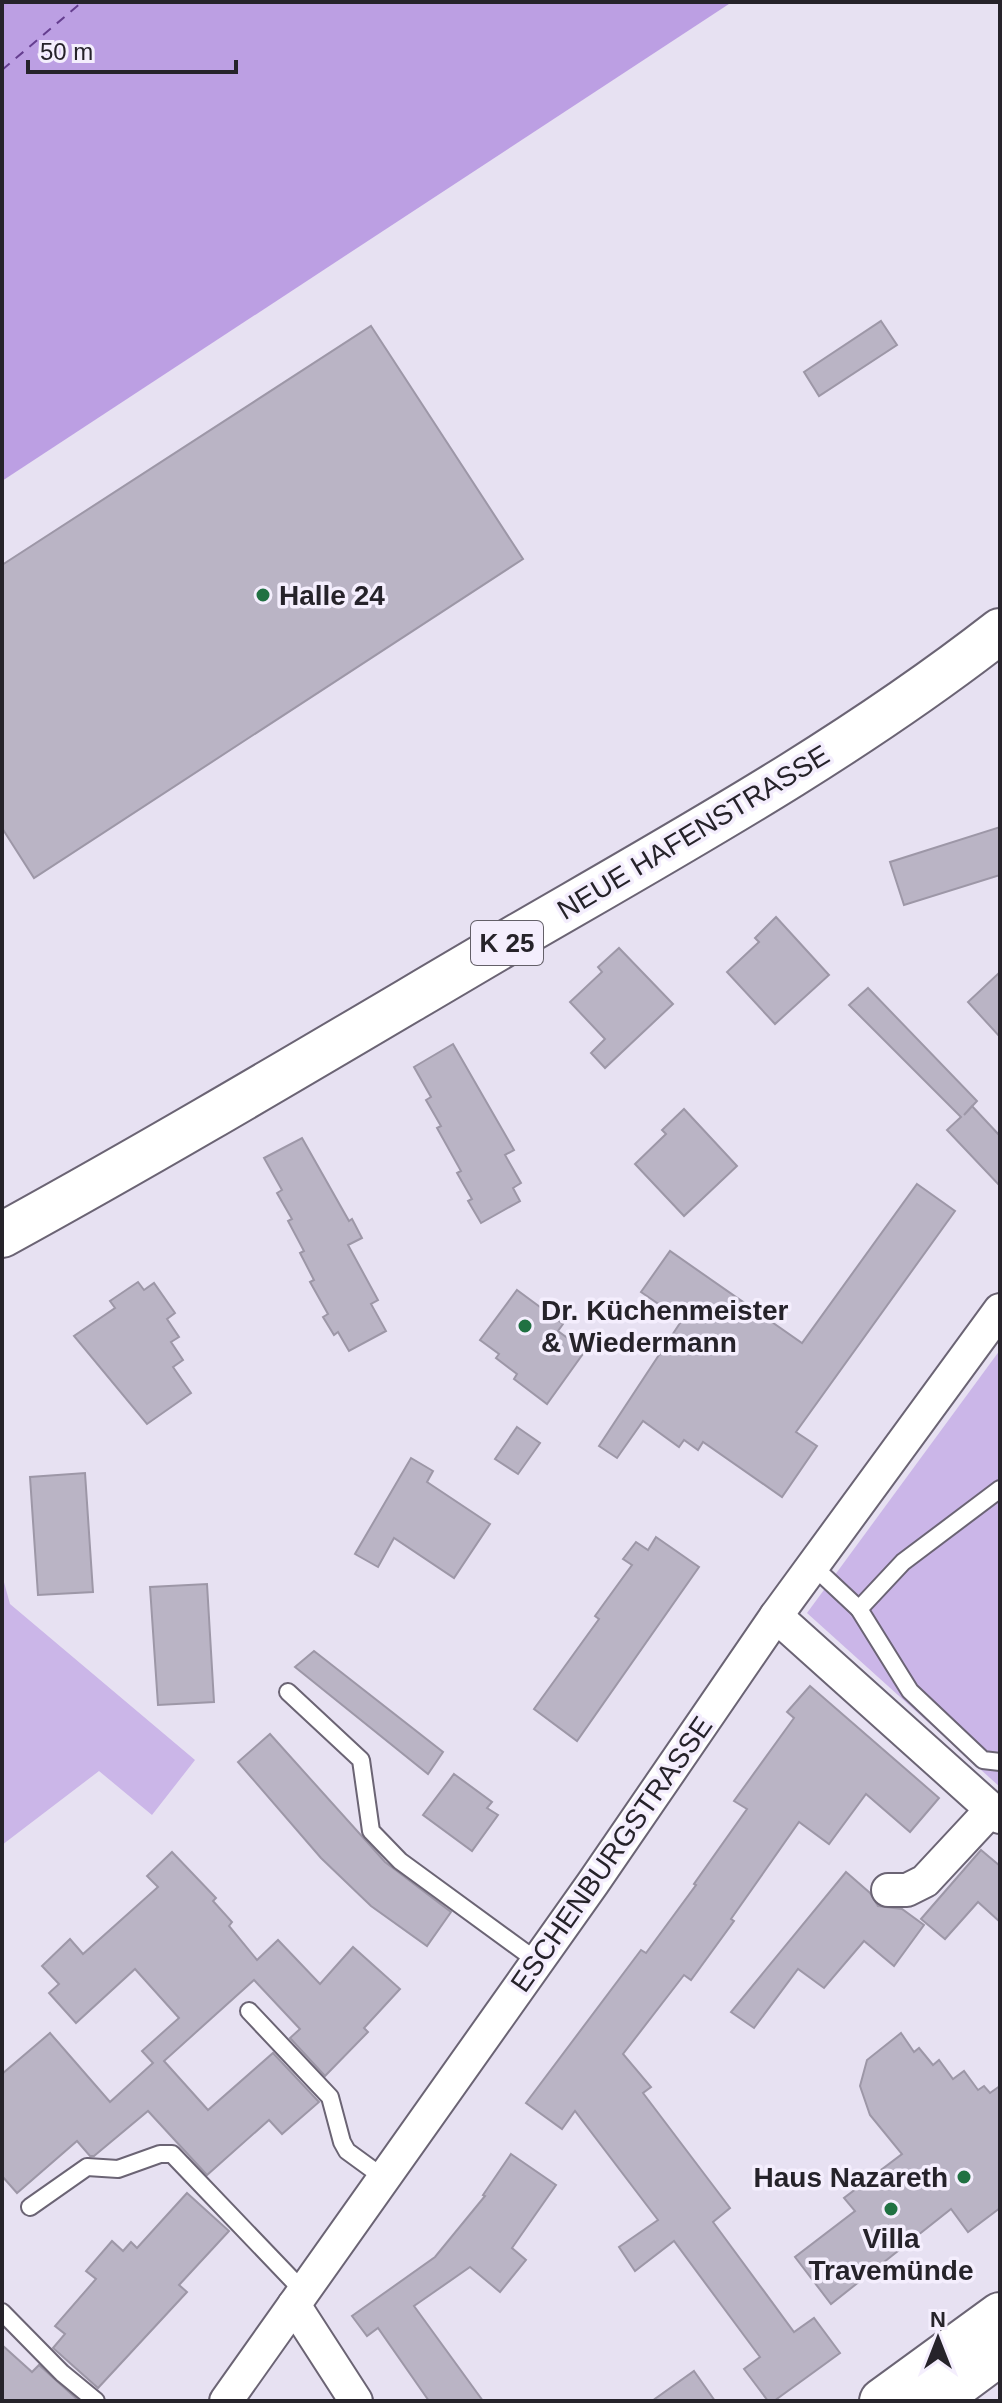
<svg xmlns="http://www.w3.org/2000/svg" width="1002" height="2403" font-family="Arial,sans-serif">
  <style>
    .green { fill: #cbb6e8 }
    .water { fill: #bc9fe3 }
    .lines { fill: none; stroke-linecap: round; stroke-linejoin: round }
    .ferry { stroke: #653e8f; stroke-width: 2; stroke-dasharray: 10 8; stroke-linecap: butt }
    .building { fill: #bab4c5; stroke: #9d97a7; stroke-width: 2 }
    .service-casing { stroke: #6b6474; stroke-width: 20 }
    .minor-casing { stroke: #6b6474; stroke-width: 36 }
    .secondary-casing { stroke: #6b6474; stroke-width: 48 }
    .primary-casing { stroke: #6b6474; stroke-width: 48 }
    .service { stroke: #fff; stroke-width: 16 }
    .minor { stroke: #fff; stroke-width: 32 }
    .secondary { stroke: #fff; stroke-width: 44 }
    .primary { stroke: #fff; stroke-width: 44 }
    .poi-dot { fill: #207142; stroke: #f4eefd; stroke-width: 3 }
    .labels { text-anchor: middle; stroke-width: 7; stroke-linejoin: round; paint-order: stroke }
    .shield { fill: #f4eefd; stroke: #646069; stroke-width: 2 }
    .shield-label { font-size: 26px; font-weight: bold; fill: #26232a }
    .poi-label { font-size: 28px; font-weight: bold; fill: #26232a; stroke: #f4eefd; text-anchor: start }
    .street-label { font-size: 28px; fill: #26232a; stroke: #f4eefd }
  </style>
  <rect width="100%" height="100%" fill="#e7e1f2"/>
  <g class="green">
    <polygon points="1000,1350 1000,1787 807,1613"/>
    <polygon points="2,1575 10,1604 195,1760 152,1815 99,1771 2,1845"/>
  </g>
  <polygon class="water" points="2,2 732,2 2,481"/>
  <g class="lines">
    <polyline class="ferry" points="2,70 82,2"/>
  </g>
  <g class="building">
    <polygon points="881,321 897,345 819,396 804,372"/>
    <polygon points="371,326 523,559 34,878 2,828 2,565"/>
    <polygon points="1000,827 1000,875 904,905 890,862"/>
    <polygon points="776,917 829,975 775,1024 727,972 759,942 755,938"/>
    <polygon points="619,948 673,1004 605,1068 591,1053 605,1039 570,1002 602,972 598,967"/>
    <polygon points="1000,972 1000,1037 968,1002"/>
    <polygon points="868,988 977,1101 964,1115 972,1106 1000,1136 1000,1186 947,1130 961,1117 849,1005"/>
    <polygon points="453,1044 514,1150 505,1155 521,1183 513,1188 520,1201 481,1223 468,1201 472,1199 457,1173 461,1171 437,1128 441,1126 426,1100 431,1097 414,1067"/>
    <polygon points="684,1109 737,1166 684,1216 635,1164 666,1134 662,1130"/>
    <polygon points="302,1138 349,1221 352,1219 362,1238 348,1245 378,1300 371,1304 386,1331 349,1351 338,1332 334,1335 323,1317 328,1314 310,1282 314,1280 300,1253 304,1251 288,1221 292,1219 277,1193 282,1190 264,1158"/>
    <polygon points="917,1184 955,1211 796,1432 817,1446 782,1497 703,1442 698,1450 684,1440 679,1447 643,1421 617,1458 599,1446 682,1320 641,1292 670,1251 802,1343"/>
    <polygon points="138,1282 144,1290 154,1283 175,1313 167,1319 179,1337 171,1342 183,1360 173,1367 191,1393 147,1424 74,1336 115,1308 110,1301"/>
    <polygon points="517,1290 563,1324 558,1331 585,1351 547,1404 514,1379 517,1374 496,1358 499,1354 480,1340"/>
    <polygon points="517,1427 540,1443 518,1474 495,1459"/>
    <polygon points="411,1458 433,1471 427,1482 490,1524 454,1578 394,1538 378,1567 355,1554"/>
    <polygon points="85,1473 93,1592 38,1595 30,1477"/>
    <polygon points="656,1537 699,1567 577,1741 534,1709 599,1619 595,1616 632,1565 623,1559 636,1542 648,1550"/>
    <polygon points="207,1584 214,1702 158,1705 150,1587"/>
    <polygon points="314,1651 443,1752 428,1774 295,1667"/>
    <polygon points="810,1686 939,1798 910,1832 866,1794 829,1844 799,1822 731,1919 734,1921 691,1980 684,1975 623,2054 651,2087 643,2093 730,2208 713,2222 794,2332 814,2318 840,2353 774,2401 768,2401 744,2369 760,2357 674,2241 635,2271 619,2247 658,2220 575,2111 562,2129 526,2103 641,1950 646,1953 696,1885 694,1884 747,1809 734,1801 794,1718 787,1712"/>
    <polygon points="270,1734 385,1862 451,1912 427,1946 371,1906 321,1858 238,1762"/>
    <polygon points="454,1774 492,1802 487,1808 498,1815 472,1851 423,1815"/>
    <polygon points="981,1850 1000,1866 1000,1922 978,1902 945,1939 921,1919"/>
    <polygon points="172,1852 216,1898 213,1901 232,1922 229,1926 257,1960 278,1940 320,1984 353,1947 400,1989 364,2028 368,2032 325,2076 290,2038 300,2029 254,1980 164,2061 208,2110 273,2053 319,2102 282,2134 269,2120 207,2175 148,2111 94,2156 90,2156 77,2141 17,2193 2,2176 2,2074 50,2033 110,2102 153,2063 142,2051 179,2018 135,1969 76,2023 49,1993 59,1984 42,1966 70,1939 83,1954 158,1887 147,1876"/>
    <polygon points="846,1872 870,1893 878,1906 902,1909 924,1925 894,1966 864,1941 824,1988 798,1969 754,2028 731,2012"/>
    <polygon points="901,2033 914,2052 919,2048 933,2065 939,2060 953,2079 964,2071 978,2090 984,2086 990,2093 1000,2086 1000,2208 968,2232 951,2209 831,2304 795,2257 855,2211 844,2198 902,2154 870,2115 860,2086 867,2060"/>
    <polygon points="511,2154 556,2185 512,2248 526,2260 500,2292 470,2267 414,2306 483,2401 429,2401 378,2328 367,2336 352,2316 435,2257 485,2196 483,2195"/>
    <polygon points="187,2193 229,2231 179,2285 187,2292 98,2388 53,2348 65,2334 55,2326 96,2279 86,2271 112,2241 123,2251 131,2242 137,2248"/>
    <polygon points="2,2345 32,2372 39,2365 79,2401 2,2401"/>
    <polygon points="694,2371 715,2401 652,2401"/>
  </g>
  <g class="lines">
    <defs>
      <g id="service">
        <polyline points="1000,1489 903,1562 859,1609 910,1691 983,1760 1000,1762"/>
        <polyline points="813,1566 859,1609"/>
        <polyline points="288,1692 361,1760 371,1831 400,1861 537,1961"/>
        <polyline points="249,2011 330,2097 342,2142 347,2151 384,2178"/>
        <polyline points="30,2207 87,2167 118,2169 160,2154 172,2154 303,2291"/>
        <polyline points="2,2312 62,2373 96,2401"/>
      </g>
      <g id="minor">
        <polyline points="776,1616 1000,1817"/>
        <polyline points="888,1890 907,1890 925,1881 992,1809"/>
        <polyline points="294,2305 356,2401"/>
        <polyline points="226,2401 593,1883 776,1616 1000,1310"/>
      </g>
      <g id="secondary">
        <polyline points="882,2401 1000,2315"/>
        <polyline points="935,2401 1000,2353"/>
      </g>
      <path id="primary" d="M 2,1235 C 177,1139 348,1036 520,935 C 684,840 850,748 1000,631"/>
    </defs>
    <use href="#service" class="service-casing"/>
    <use href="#minor" class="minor-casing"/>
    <use href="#secondary" class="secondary-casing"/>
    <use href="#primary" class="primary-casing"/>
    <use href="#service" class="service"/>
    <use href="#minor" class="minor"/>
    <use href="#secondary" class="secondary"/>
    <use href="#primary" class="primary"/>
  </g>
  <g class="poi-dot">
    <circle cx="263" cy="595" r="8"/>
    <circle cx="525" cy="1326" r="8"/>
    <circle cx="964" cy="2177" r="8"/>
    <circle cx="891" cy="2209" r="8"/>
  </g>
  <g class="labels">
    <rect class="shield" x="471" y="921" width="72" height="44" rx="6"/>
    <g class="shield-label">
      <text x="507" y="952">K 25</text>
    </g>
    <g class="poi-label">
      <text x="279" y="605">Halle 24</text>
      <text x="541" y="1320">Dr. Küchenmeister<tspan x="541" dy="32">&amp; Wiedermann</tspan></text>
      <text x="948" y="2187" text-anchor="end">Haus Nazareth</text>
      <text x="891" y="2248" text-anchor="middle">Villa<tspan x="891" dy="32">Travemünde</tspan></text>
    </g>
    <g class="street-label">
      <text transform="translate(693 832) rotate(-31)" y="10">NEUE HAFENSTRASSE</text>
      <text transform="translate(611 1854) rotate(-55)" y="10">ESCHENBURGSTRASSE</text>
    </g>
  </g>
  <rect width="1002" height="2403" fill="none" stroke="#26232a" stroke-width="8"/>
  <g transform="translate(938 2339)" stroke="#f4eefd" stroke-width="6" paint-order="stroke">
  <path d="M0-6L14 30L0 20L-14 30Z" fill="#26232a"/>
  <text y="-12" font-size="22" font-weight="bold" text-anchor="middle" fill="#26232a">N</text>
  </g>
  <path d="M28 60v12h208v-12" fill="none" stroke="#26232a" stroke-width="4"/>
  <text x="40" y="60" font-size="24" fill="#26232a" stroke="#f4eefd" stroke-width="6" paint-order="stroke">50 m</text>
</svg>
